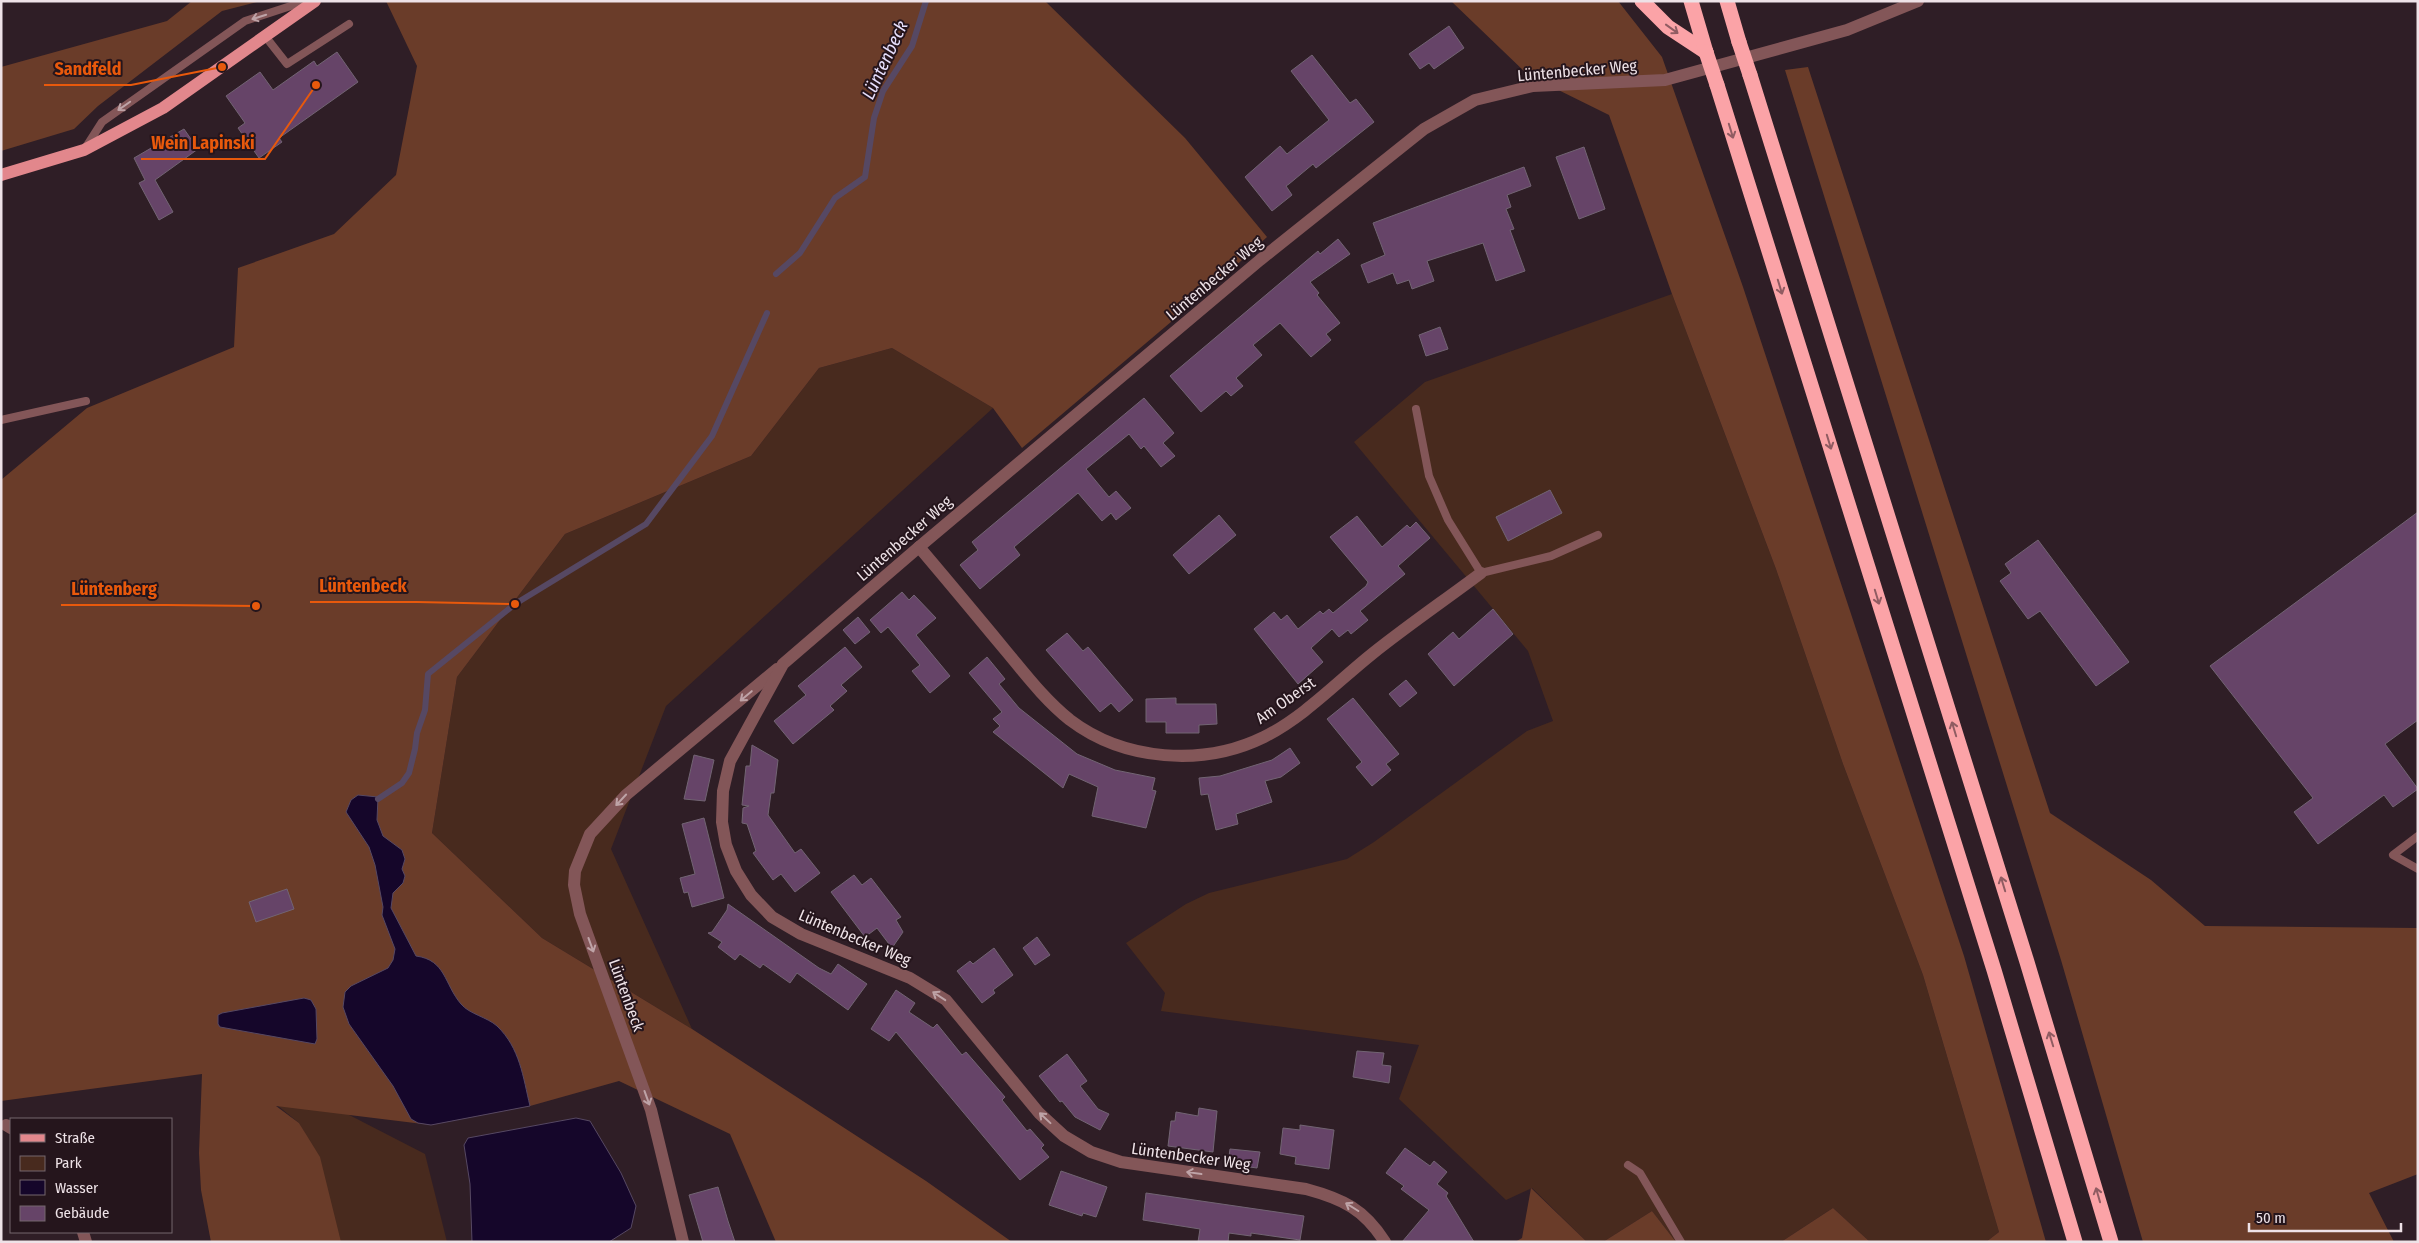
<svg xmlns="http://www.w3.org/2000/svg" width="2419" height="1243" font-family="'Fira Sans Condensed',sans-serif">
  <style>
    .green { fill: #482a1e }
    .forest { fill: #6a3c29 }
    .water { fill: #15062a; stroke: #564863 }
    .lines { fill: none; stroke-linecap: round; stroke-linejoin: round }
    .stream { stroke: #564863; stroke-width: 6 }
    .building { fill: #664468; stroke: #726473 }
    .service { stroke: #835658; stroke-width: 8 }
    .minor { stroke: #835658; stroke-width: 12 }
    .primary { stroke: #e2878c; stroke-width: 12 }
    .motorway { stroke: #fba3a7; stroke-width: 15 }
    .motorway-bridge { stroke: #fba3a7; stroke-width: 15 }
    .oneway { stroke: #bea3a7 }
    .oneway2 { stroke: #905c62 }
    .labels { text-anchor: middle; stroke-width: 4; stroke-linejoin: round; paint-order: stroke }
    .street-label { font-size: 16px; fill: #eee2e7; stroke: #25151c }
    .water-label { font-size: 18px; font-style: italic; fill: #e7dffc; stroke: #25151c }
    .leader { fill: none; stroke: #e8590c; stroke-width: 2 }
    .callout-dot { fill: #e8590c; stroke: #25151c; stroke-width: 2 }
    .callout-label { font-size: 18px; text-anchor: middle; font-weight: bold; fill: #e8590c; stroke: #25151c; stroke-width: 4; stroke-linejoin: round; paint-order: stroke }
  </style>
  <rect width="100%" height="100%" fill="#2f1e26"/>
  <g class="green">
    <polygon points="1672,294 1776,569 1843,764 1923,975 1999,1232 1986,1242 1870,1242 1833,1208 1781,1242 1676,1242 1652,1211 1603,1242 1587,1242 1532,1188 1506,1200 1399,1099 1419,1045 1161,1011 1165,993 1126,943 1186,904 1209,893 1347,859 1374,842 1527,731 1553,721 1528,651 1354,442 1425,382"/>
    <polygon points="892,348 993,408 666,706 611,849 692,1029 542,938 432,833 457,677 565,534 751,456 819,368"/>
    <polygon points="324,1102 425,1154 447,1242 339,1242 318,1156 299,1123 277,1105"/>
  </g>
  <g class="forest">
    <polygon points="192,1 261,1 222,11 98,106 74,129 1,151 1,67 167,21"/>
    <polygon points="386,1 1045,1 1185,138 1267,237 1217,283 1022,448 993,408 892,348 819,368 751,456 565,534 457,677 432,833 542,938 692,1029 926,1181 1012,1242 776,1242 730,1134 619,1081 530,1106 431,1125 276,1106 299,1123 320,1157 341,1242 211,1242 201,1190 199,1153 202,1074 1,1101 1,480 87,408 234,347 238,268 334,234 396,175 417,66"/>
    <polygon points="1451,1 1618,1 1662,57 1743,287 1964,956 2046,1242 1986,1242 1999,1232 1923,975 1843,764 1776,569 1672,294 1609,115 1528,75"/>
    <polygon points="1808,67 2050,813 2151,880 2205,926 2418,928 2418,1174 2369,1193 2394,1242 2143,1242 2061,960 1785,70"/>
    <polygon points="1531,1188 1587,1242 1515,1242 1522,1238"/>
    <polygon points="1833,1208 1870,1242 1781,1242"/>
    <polygon points="1652,1211 1676,1242 1603,1242"/>
  </g>
  <g class="water">
    <path d="M 358,795 L 378,797 L 377,820 L 383,836 L 402,850 L 405,859 L 402,869 L 405,876 L 403,883 L 393,893 L 391,908 L 416,956 C 446,960 444,984 461,1004 C 469,1014 487,1017 497,1026 C 520,1048 523,1077 530,1106 L 431,1125 L 418,1123 L 411,1119 L 393,1086 L 349,1024 L 343,1007 L 345,992 L 351,986 L 388,968 L 393,960 L 395,949 L 382,915 L 383,907 L 375,865 L 369,847 L 346,812 L 351,800 Z"/>
    <polygon points="304,998 311,1000 316,1009 317,1039 315,1044 220,1027 218,1024 218,1015 222,1013"/>
    <polygon points="576,1118 590,1121 621,1173 636,1206 631,1228 609,1242 472,1242 470,1184 464,1145 468,1138"/>
  </g>
  <g class="lines">
    <g class="stream">
      <polyline points="776,274 800,253 835,198 865,177 874,118 883,91 912,46 926,1"/>
      <polyline points="378,799 402,783 409,773 415,749 417,733 425,710 428,674 515,604 646,524 712,436 767,313"/>
    </g>
  </g>
  <g class="building">
    <polygon points="1449,26 1464,48 1434,69 1429,63 1420,69 1409,54"/>
    <polygon points="337,52 358,82 279,138 282,142 259,158 238,128 245,123 226,96 260,72 273,90 314,61 317,66"/>
    <polygon points="1312,55 1350,103 1356,99 1374,122 1316,168 1313,164 1289,184 1286,186 1292,195 1272,211 1245,177 1280,146 1287,154 1329,120 1291,71"/>
    <polygon points="184,129 198,149 155,180 173,212 159,220 139,183 145,180 134,158"/>
    <polygon points="1584,147 1605,209 1579,219 1556,157"/>
    <polygon points="1524,167 1531,186 1507,195 1511,207 1506,209 1514,229 1510,230 1525,271 1496,281 1483,243 1427,261 1434,281 1412,289 1409,280 1397,284 1393,273 1368,283 1361,265 1385,255 1373,223"/>
    <polygon points="1338,239 1350,254 1310,282 1319,293 1317,295 1340,323 1326,334 1331,340 1311,357 1280,323 1253,345 1262,355 1236,378 1243,386 1231,396 1226,391 1201,412 1170,376 1318,251 1320,254"/>
    <polygon points="1440,327 1448,349 1426,356 1419,335"/>
    <polygon points="1144,398 1174,433 1163,443 1175,456 1161,467 1144,446 1141,449 1129,434 1086,469 1109,497 1116,491 1131,508 1116,520 1111,513 1102,521 1078,493 1014,547 1020,555 980,589 960,565 978,550 972,542"/>
    <polygon points="1550,490 1562,513 1508,541 1496,517"/>
    <polygon points="2418,512 2418,720 2385,744 2418,789 2393,807 2384,795 2318,844 2294,812 2313,798 2210,666"/>
    <polygon points="1219,515 1236,535 1189,574 1173,555"/>
    <polygon points="1357,516 1382,547 1407,525 1410,528 1416,522 1430,538 1398,566 1405,574 1360,611 1368,620 1351,634 1348,630 1339,637 1332,629 1311,648 1323,662 1298,684 1254,629 1274,612 1281,620 1287,615 1298,629 1320,611 1323,614 1329,609 1333,613 1366,586 1368,582 1330,537"/>
    <polygon points="2038,540 2129,662 2096,686 2040,611 2028,619 2000,581 2011,573 2005,564"/>
    <polygon points="902,592 909,600 914,595 936,618 916,635 950,676 930,693 912,671 920,665 888,627 881,633 870,620"/>
    <polygon points="1493,609 1513,634 1454,686 1428,654 1453,632 1459,639"/>
    <polygon points="858,617 870,632 855,644 843,630"/>
    <polygon points="1067,633 1083,651 1088,647 1133,700 1119,712 1111,703 1100,712 1046,650"/>
    <polygon points="845,647 862,667 841,685 847,691 830,706 834,710 793,744 774,721 806,695 798,686"/>
    <polygon points="987,657 1005,679 999,684 1019,708 1077,754 1115,770 1155,778 1152,790 1156,791 1146,828 1092,816 1098,787 1069,774 1063,788 993,732 1000,726 993,719 1002,712 969,673"/>
    <polygon points="1406,680 1417,693 1400,707 1389,694"/>
    <polygon points="1176,698 1176,704 1216,704 1217,724 1199,725 1199,733 1166,733 1166,722 1146,722 1146,699"/>
    <polygon points="1353,698 1399,754 1386,764 1391,770 1372,786 1356,767 1362,762 1327,719"/>
    <polygon points="752,745 778,760 774,793 771,793 768,815 795,853 801,849 820,873 795,892 781,874 773,880 753,853 756,851 747,824 742,823 743,808 749,806 742,805 746,766 750,766"/>
    <polygon points="1290,748 1300,763 1281,777 1265,781 1272,802 1236,814 1238,824 1216,830 1208,794 1201,795 1199,778 1220,776 1272,760"/>
    <polygon points="694,755 714,760 705,801 684,799"/>
    <polygon points="704,818 724,898 692,907 688,892 684,893 680,878 695,874 682,824"/>
    <polygon points="854,875 862,885 871,878 901,917 896,920 903,932 892,948 877,928 865,937 831,892"/>
    <polygon points="287,889 294,909 256,922 249,902"/>
    <polygon points="728,904 819,968 831,974 838,964 867,984 848,1010 797,973 790,983 763,964 760,968 740,954 735,960 718,947 722,942 708,933 712,932 727,910"/>
    <polygon points="1037,937 1050,955 1035,965 1023,948"/>
    <polygon points="994,948 1013,975 993,990 995,993 982,1003 957,971 970,961 973,964"/>
    <polygon points="896,990 915,1003 909,1012 933,1028 937,1024 962,1055 966,1052 1005,1097 1002,1100 1027,1131 1030,1129 1044,1145 1041,1148 1049,1157 1020,1180 896,1032 889,1041 871,1029"/>
    <polygon points="1357,1051 1384,1053 1382,1065 1391,1066 1389,1083 1353,1077"/>
    <polygon points="1067,1054 1087,1081 1080,1086 1098,1109 1109,1114 1100,1130 1075,1117 1062,1101 1060,1102 1039,1076"/>
    <polygon points="1199,1108 1217,1111 1213,1152 1168,1146 1171,1121 1175,1121 1176,1112 1198,1116"/>
    <polygon points="1300,1125 1334,1130 1329,1169 1295,1164 1296,1157 1280,1154 1283,1128 1300,1130"/>
    <polygon points="1405,1148 1430,1166 1434,1161 1447,1172 1437,1184 1448,1193 1446,1196 1474,1242 1402,1242 1429,1210 1401,1189 1404,1186 1386,1173"/>
    <polygon points="1230,1149 1260,1152 1257,1168 1228,1164"/>
    <polygon points="1061,1171 1107,1187 1096,1217 1083,1213 1082,1216 1049,1205"/>
    <polygon points="718,1187 728,1221 735,1242 703,1242 689,1195"/>
    <polygon points="1146,1193 1304,1216 1300,1240 1251,1233 1251,1236 1229,1233 1228,1242 1198,1242 1200,1229 1143,1220"/>
  </g>
  <g class="lines">
    <g class="service">
      <polyline points="265,36 287,64 349,24"/>
      <polyline points="86,147 102,122 245,21 306,1"/>
      <polyline points="1416,409 1429,476 1448,520 1481,573 1551,556 1598,535"/>
      <polyline points="1,420 86,401"/>
      <polyline points="2418,836 2393,855 2418,869"/>
      <polyline points="1628,1165 1640,1173 1681,1242"/>
    </g>
    <g class="minor">
      <path d="M 919,547 C 948,581 977,616 1006,651 C 1026,675 1045,700 1070,720 C 1124,761 1203,767 1264,737 C 1304,717 1337,682 1372,654 C 1407,626 1445,600 1481,573"/>
      <polyline points="6,1125 11,1128"/>
      <polyline points="83,1232 86,1242"/>
      <polyline points="683,1242 651,1110 580,914 574,885 575,871 590,834 626,795 777,669"/>
      <path d="M 1385,1242 C 1364,1209 1343,1199 1306,1189 L 1121,1162 L 1091,1152 L 1064,1136 L 1039,1113 L 946,1000 L 910,978 L 801,934 L 772,917 L 751,895 L 736,871 L 726,845 L 722,822 L 723,791 L 730,761 L 783,664 L 919,547 L 1260,260 L 1424,129 L 1475,100 L 1533,86 L 1665,80 L 1847,30 L 1918,1"/>
    </g>
    <polyline class="primary" points="1,175 84,150 163,108 315,1"/>
    <g class="motorway">
      <polyline points="1642,1 1668,27 1706,52"/>
      <polyline points="1691,1 1706,52"/>
      <polyline points="1727,1 1739,42"/>
      <polyline points="1750,75 2027,962 2111,1242"/>
      <polyline points="1717,85 1994,970 2075,1242"/>
    </g>
    <g class="motorway-bridge">
      <polyline points="1739,42 1750,75"/>
      <polyline points="1706,52 1717,85"/>
    </g>
  </g>
  <defs><path id="oneway-shaft" d="M-6 0H5M1.5-3L5.5 0L1.5 3" fill="none" stroke-width="1.6" stroke-linecap="round" stroke-linejoin="round" transform="scale(1.25)"/></defs>
  <g class="oneway">
    <use href="#oneway-shaft" transform="translate(259 17) rotate(162)"/>
    <use href="#oneway-shaft" transform="translate(124 106) rotate(145)"/>
    <use href="#oneway-shaft" transform="translate(746 696) rotate(140)"/>
    <use href="#oneway-shaft" transform="translate(621 800) rotate(133)"/>
    <use href="#oneway-shaft" transform="translate(591 945) rotate(70)"/>
    <use href="#oneway-shaft" transform="translate(939 996) rotate(-147)"/>
    <use href="#oneway-shaft" transform="translate(647 1098) rotate(70)"/>
    <use href="#oneway-shaft" transform="translate(1045 1118) rotate(-137)"/>
    <use href="#oneway-shaft" transform="translate(1194 1173) rotate(-172)"/>
    <use href="#oneway-shaft" transform="translate(1352 1207) rotate(-148)"/>
  </g>
  <g class="oneway2">
    <use href="#oneway-shaft" transform="translate(1672 29) rotate(36)"/>
    <use href="#oneway-shaft" transform="translate(1731 131) rotate(73)"/>
    <use href="#oneway-shaft" transform="translate(1780 287) rotate(73)"/>
    <use href="#oneway-shaft" transform="translate(1829 442) rotate(73)"/>
    <use href="#oneway-shaft" transform="translate(1877 597) rotate(73)"/>
    <use href="#oneway-shaft" transform="translate(1954 729) rotate(-107)"/>
    <use href="#oneway-shaft" transform="translate(2003 884) rotate(-107)"/>
    <use href="#oneway-shaft" transform="translate(2051 1039) rotate(-107)"/>
    <use href="#oneway-shaft" transform="translate(2098 1195) rotate(-106)"/>
  </g>
  <g class="labels">
    <g class="street-label">
      <text transform="translate(1577 70) rotate(-5)" y="6">Lüntenbecker Weg</text>
      <text transform="translate(1214 278) rotate(-40)" y="6">Lüntenbecker Weg</text>
      <text transform="translate(904 538) rotate(-41)" y="6">Lüntenbecker Weg</text>
      <text transform="translate(1285 700) rotate(-35)" y="6">Am Oberst</text>
      <text transform="translate(855 937) rotate(23)" y="6">Lüntenbecker Weg</text>
      <text transform="translate(627 995) rotate(70)" y="6">Lüntenbeck</text>
      <text transform="translate(1191 1156) rotate(8)" y="6">Lüntenbecker Weg</text>
    </g>
    <g class="water-label">
      <text transform="translate(885 60) rotate(-65)" y="6">Lüntenbeck</text>
    </g>
  </g>
  <path class="leader" d="M222 67L131 85H44M316 85L265 159H141M515 604L417 602H310M256 606L167 605H61"/>
  <g class="callout-dot">
    <circle cx="222" cy="67" r="5"/>
    <circle cx="316" cy="85" r="5"/>
    <circle cx="515" cy="604" r="5"/>
    <circle cx="256" cy="606" r="5"/>
  </g>
  <g class="callout-label">
    <text x="88" y="75">Sandfeld</text>
    <text x="203" y="149">Wein Lapinski</text>
    <text x="363" y="592">Lüntenbeck</text>
    <text x="114" y="595">Lüntenberg</text>
  </g>
  <rect width="2419" height="1243" fill="none" stroke="#eee2e7" stroke-width="5"/>
  <rect x="10" y="1118" width="162" height="115" fill="#25151c" stroke="#75676d"/>
  <rect x="20" y="1134" width="25" height="8" fill="#e2878c" stroke="#75676d"/>
  <text x="55" y="1143" font-size="15" fill="#eee2e7">Straße</text>
  <rect x="20" y="1156" width="25" height="15" fill="#482a1e" stroke="#75676d"/>
  <text x="55" y="1168" font-size="15" fill="#eee2e7">Park</text>
  <rect x="20" y="1180" width="25" height="15" fill="#15062a" stroke="#75676d"/>
  <text x="55" y="1193" font-size="15" fill="#eee2e7">Wasser</text>
  <rect x="20" y="1206" width="25" height="15" fill="#664468" stroke="#75676d"/>
  <text x="55" y="1218" font-size="15" fill="#eee2e7">Gebäude</text>
  <path d="M2249 1223v8h152v-8" fill="none" stroke="#eee2e7" stroke-width="2.5"/>
  <text x="2256" y="1223" font-size="15" fill="#eee2e7" stroke="#25151c" stroke-width="4" paint-order="stroke">50 m</text>
</svg>
